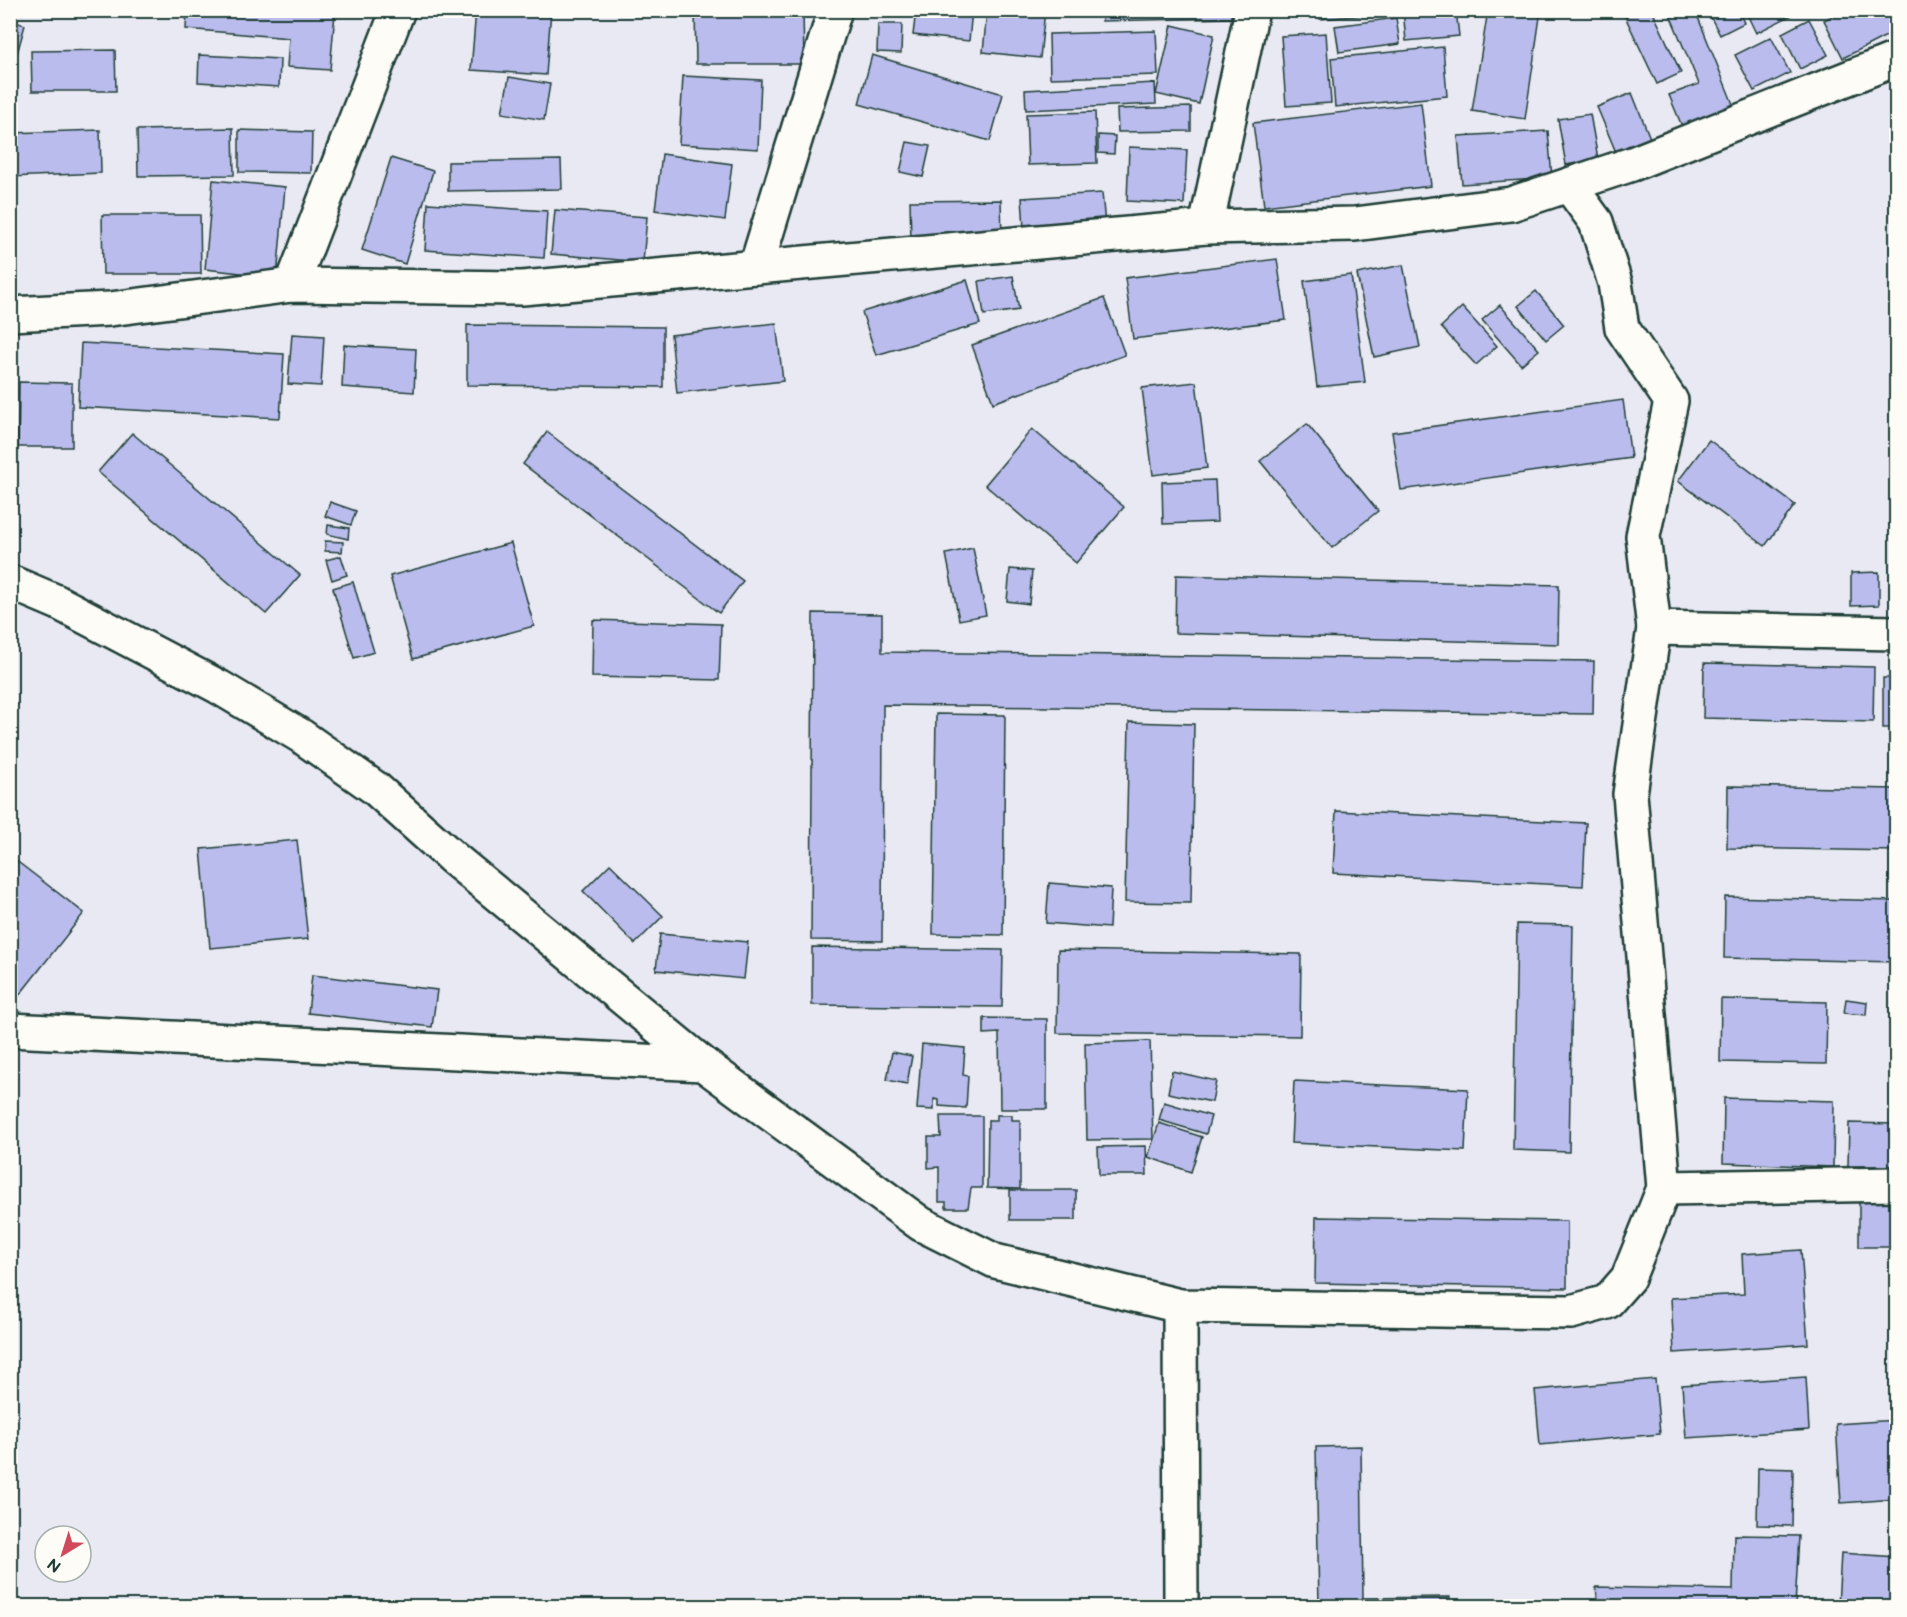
<svg xmlns="http://www.w3.org/2000/svg" width="1907" height="1617" font-family="'Balsamiq Sans',sans-serif">
  <style>
    .building { fill: #babced; stroke: #1f3d34; stroke-width: 1.5 }
    .lines { fill: none; stroke-linecap: round; stroke-linejoin: round }
    .minor-casing { stroke: #1f3d34; stroke-width: 38 }
    .minor { stroke: #fdfcf7; stroke-width: 33 }
  </style>
  <rect width="100%" height="100%" fill="#e9e9f4"/>
  <filter id="ink" filterUnits="userSpaceOnUse"><feTurbulence type="fractalNoise" baseFrequency=".0167" numOctaves="2"/><feDisplacementMap in="SourceGraphic" scale="12" xChannelSelector="R" yChannelSelector="G"/><feConvolveMatrix kernelMatrix="1 2 1 2 8 2 1 2 1" color-interpolation-filters="sRGB"/></filter>
  <g filter="url(#ink)">
    <g class="building">
      <polygon points="187,10 303,10 335,13 330,70 287,67 289,38 186,29"/>
      <polygon points="476,10 551,10 546,75 471,70"/>
      <polygon points="695,10 803,10 804,64 696,64"/>
      <polygon points="916,10 972,10 969,41 913,35"/>
      <polygon points="987,10 1045,10 1040,58 983,52"/>
      <polygon points="1102,10 1231,10 1231,18 1102,21"/>
      <polygon points="1319,10 1390,10 1391,13 1320,19"/>
      <polygon points="1403,10 1456,10 1459,36 1406,41"/>
      <polygon points="1488,10 1541,10 1525,119 1472,111"/>
      <polygon points="1622,10 1652,10 1681,73 1657,84"/>
      <polygon points="1668,10 1695,10 1735,109 1684,131 1669,95 1699,84"/>
      <polygon points="1707,10 1738,10 1744,23 1720,35"/>
      <polygon points="1745,10 1800,10 1800,11 1756,33"/>
      <polygon points="1844,10 1896,10 1896,31 1843,58 1824,20"/>
      <polygon points="1396,18 1400,44 1339,52 1335,26"/>
      <polygon points="1809,19 1828,55 1800,69 1782,33"/>
      <polygon points="10,20 25,25 10,79"/>
      <polygon points="878,24 902,24 901,53 877,52"/>
      <polygon points="1172,25 1214,35 1199,104 1156,94"/>
      <polygon points="1156,31 1158,75 1050,78 1049,34"/>
      <polygon points="1326,33 1331,103 1286,106 1281,36"/>
      <polygon points="1771,37 1790,73 1754,91 1735,55"/>
      <polygon points="1443,47 1447,96 1335,107 1331,58"/>
      <polygon points="115,50 116,91 32,91 31,51"/>
      <polygon points="199,55 280,59 279,87 198,82"/>
      <polygon points="872,55 1003,94 990,141 859,104"/>
      <polygon points="683,76 761,80 758,149 679,144"/>
      <polygon points="509,77 550,84 544,120 502,113"/>
      <polygon points="1155,83 1156,104 1026,110 1025,90"/>
      <polygon points="1632,93 1652,143 1618,157 1597,107"/>
      <polygon points="1421,103 1431,186 1264,206 1253,123"/>
      <polygon points="1191,107 1191,131 1118,132 1117,109"/>
      <polygon points="1095,112 1097,163 1028,165 1026,114"/>
      <polygon points="1590,114 1598,159 1566,165 1558,119"/>
      <polygon points="233,128 234,175 138,176 137,130"/>
      <polygon points="100,130 101,173 10,177 10,133"/>
      <polygon points="239,130 312,132 311,173 239,172"/>
      <polygon points="1548,131 1552,178 1462,184 1458,136"/>
      <polygon points="1098,135 1115,136 1114,154 1098,153"/>
      <polygon points="907,142 930,146 923,177 900,172"/>
      <polygon points="1129,147 1187,150 1184,204 1127,201"/>
      <polygon points="662,154 732,164 725,220 655,210"/>
      <polygon points="391,158 433,171 405,264 362,250"/>
      <polygon points="561,160 562,189 448,191 448,162"/>
      <polygon points="213,180 285,187 277,277 205,269"/>
      <polygon points="1102,193 1105,224 1024,228 1022,198"/>
      <polygon points="1001,200 1002,240 911,241 910,201"/>
      <polygon points="428,203 547,211 544,258 425,250"/>
      <polygon points="555,210 647,217 643,262 551,254"/>
      <polygon points="102,215 200,215 201,274 103,274"/>
      <polygon points="1277,259 1286,320 1133,339 1125,278"/>
      <polygon points="1403,265 1420,347 1374,357 1357,274"/>
      <polygon points="1351,275 1365,382 1317,387 1304,281"/>
      <polygon points="1013,276 1019,310 984,315 979,281"/>
      <polygon points="967,280 980,324 876,355 862,312"/>
      <polygon points="1536,291 1564,325 1546,340 1518,306"/>
      <polygon points="1104,298 1125,355 993,403 972,345"/>
      <polygon points="1500,305 1539,350 1521,365 1482,320"/>
      <polygon points="1462,307 1497,346 1476,365 1441,327"/>
      <polygon points="776,323 783,381 677,393 671,335"/>
      <polygon points="467,325 663,327 663,387 467,385"/>
      <polygon points="292,334 324,336 321,386 288,384"/>
      <polygon points="81,343 284,354 280,418 78,407"/>
      <polygon points="344,345 416,349 414,392 342,387"/>
      <polygon points="19,382 72,383 72,447 18,447"/>
      <polygon points="1196,382 1207,468 1153,475 1142,388"/>
      <polygon points="1623,400 1631,458 1401,490 1392,432"/>
      <polygon points="1307,424 1378,511 1332,548 1260,461"/>
      <polygon points="1032,429 1124,507 1076,563 985,485"/>
      <polygon points="547,432 743,581 719,613 523,464"/>
      <polygon points="132,433 300,575 266,614 98,472"/>
      <polygon points="1709,440 1795,505 1765,546 1678,481"/>
      <polygon points="1215,480 1217,522 1163,524 1162,482"/>
      <polygon points="330,502 356,511 351,525 325,516"/>
      <polygon points="328,525 349,528 348,539 327,534"/>
      <polygon points="325,541 343,542 342,552 325,551"/>
      <polygon points="511,543 534,626 413,659 390,576"/>
      <polygon points="973,548 986,615 959,620 946,554"/>
      <polygon points="341,556 347,575 332,580 326,560"/>
      <polygon points="1010,569 1032,571 1029,604 1007,601"/>
      <polygon points="1879,572 1879,605 1851,606 1851,573"/>
      <polygon points="1176,575 1559,585 1558,644 1175,633"/>
      <polygon points="353,582 374,652 354,658 333,588"/>
      <polygon points="813,613 882,614 882,652 1594,661 1593,714 883,705 882,941 811,940"/>
      <polygon points="593,620 721,624 719,680 592,677"/>
      <polygon points="1704,663 1874,667 1873,722 1703,718"/>
      <rect x="1883" y="678" width="13" height="50"/>
      <polygon points="936,714 1005,715 1003,935 933,934"/>
      <polygon points="1129,722 1194,724 1191,903 1125,902"/>
      <polygon points="1728,786 1896,789 1896,851 1727,848"/>
      <polygon points="1336,811 1586,823 1583,886 1333,873"/>
      <polygon points="297,840 308,939 210,948 201,849"/>
      <polygon points="10,856 84,913 10,1007"/>
      <polygon points="610,864 663,916 635,944 583,891"/>
      <polygon points="1049,883 1111,888 1109,928 1046,923"/>
      <polygon points="1725,897 1896,901 1896,962 1724,958"/>
      <polygon points="1517,924 1573,925 1569,1152 1513,1150"/>
      <polygon points="660,934 748,942 744,979 656,970"/>
      <polygon points="812,947 1003,950 1002,1007 812,1005"/>
      <polygon points="1058,950 1301,954 1300,1036 1057,1033"/>
      <polygon points="312,975 437,990 432,1027 308,1013"/>
      <polygon points="1721,999 1827,1002 1826,1064 1720,1062"/>
      <polygon points="1846,999 1867,1002 1866,1015 1844,1013"/>
      <polygon points="984,1018 1047,1019 1047,1109 1000,1109 999,1033 984,1034"/>
      <polygon points="1150,1041 1153,1139 1087,1140 1085,1043"/>
      <polygon points="922,1044 965,1048 963,1075 968,1076 966,1108 939,1106 939,1100 934,1099 934,1110 917,1109"/>
      <polygon points="892,1052 912,1056 907,1084 887,1080"/>
      <polygon points="1172,1071 1216,1081 1212,1102 1168,1093"/>
      <polygon points="1294,1081 1468,1089 1465,1151 1291,1143"/>
      <polygon points="1724,1098 1834,1101 1833,1167 1723,1163"/>
      <polygon points="1164,1102 1211,1116 1206,1134 1159,1120"/>
      <polygon points="997,1115 1012,1115 1012,1120 1020,1120 1020,1189 987,1188 988,1120 997,1120"/>
      <polygon points="940,1116 982,1116 982,1188 971,1188 968,1208 946,1208 946,1202 939,1202 939,1167 928,1168 928,1137 941,1137"/>
      <polygon points="1159,1123 1202,1137 1191,1172 1148,1157"/>
      <polygon points="1849,1123 1896,1124 1896,1166 1848,1166"/>
      <polygon points="1146,1146 1147,1175 1099,1175 1098,1147"/>
      <rect x="1010" y="1190" width="66" height="30"/>
      <rect x="1859" y="1196" width="37" height="51"/>
      <polygon points="1316,1217 1567,1221 1567,1288 1315,1283"/>
      <polygon points="1801,1250 1808,1344 1674,1353 1671,1298 1744,1294 1742,1254"/>
      <polygon points="1806,1377 1809,1430 1686,1438 1682,1385"/>
      <polygon points="1655,1379 1660,1434 1540,1445 1535,1390"/>
      <polygon points="1896,1420 1896,1499 1841,1503 1836,1424"/>
      <polygon points="1361,1446 1363,1598 1450,1597 1450,1606 1319,1606 1316,1447"/>
      <polygon points="1758,1468 1793,1469 1792,1526 1757,1525"/>
      <polygon points="1734,1535 1799,1536 1795,1606 1598,1606 1596,1587 1733,1590"/>
      <polygon points="1841,1553 1896,1557 1896,1606 1838,1606"/>
    </g>
    <g class="lines">
      <defs>
        <g id="minor">
          <polyline points="1206,227 1252,10"/>
          <polyline points="756,267 835,10"/>
          <polyline points="292,285 398,10"/>
          <polyline points="10,314 110,309 292,285 522,288 1206,227 1355,224 1511,204 1632,164 1896,59"/>
          <polyline points="10,582 57,602 219,687 301,736 375,788 453,858 703,1064 921,1224 995,1261 1180,1306 1571,1312 1607,1302 1628,1278 1664,1188 1630,794 1654,628 1643,536 1671,401 1622,328 1615,283 1596,222 1569,185"/>
          <polyline points="1654,628 1896,633"/>
          <polyline points="10,1030 703,1064"/>
          <polyline points="1664,1188 1896,1184"/>
          <polyline points="1180,1306 1181,1606"/>
        </g>
      </defs>
      <use href="#minor" class="minor-casing"/>
      <use href="#minor" class="minor"/>
    </g>
  </g>
  <rect width="1907" height="1617" fill="none" stroke="#fdfcf7" stroke-width="36"/>
  <rect x="18" y="18" width="1871" height="1581" fill="none" stroke="#1f3d34" stroke-width="2" filter="url(#ink)"/>
  <g transform="translate(63 1554) rotate(218)"><circle r="28" fill="#fdfcf7" stroke="#a4b0a9" stroke-width="1.5"/>
  <path d="M0-4.5L10 22L0 15L-10 22Z" fill="#d1495b"/>
  <text y="-9" font-size="16" font-weight="bold" text-anchor="middle" fill="#1f3d34">N</text>
  </g>
</svg>
